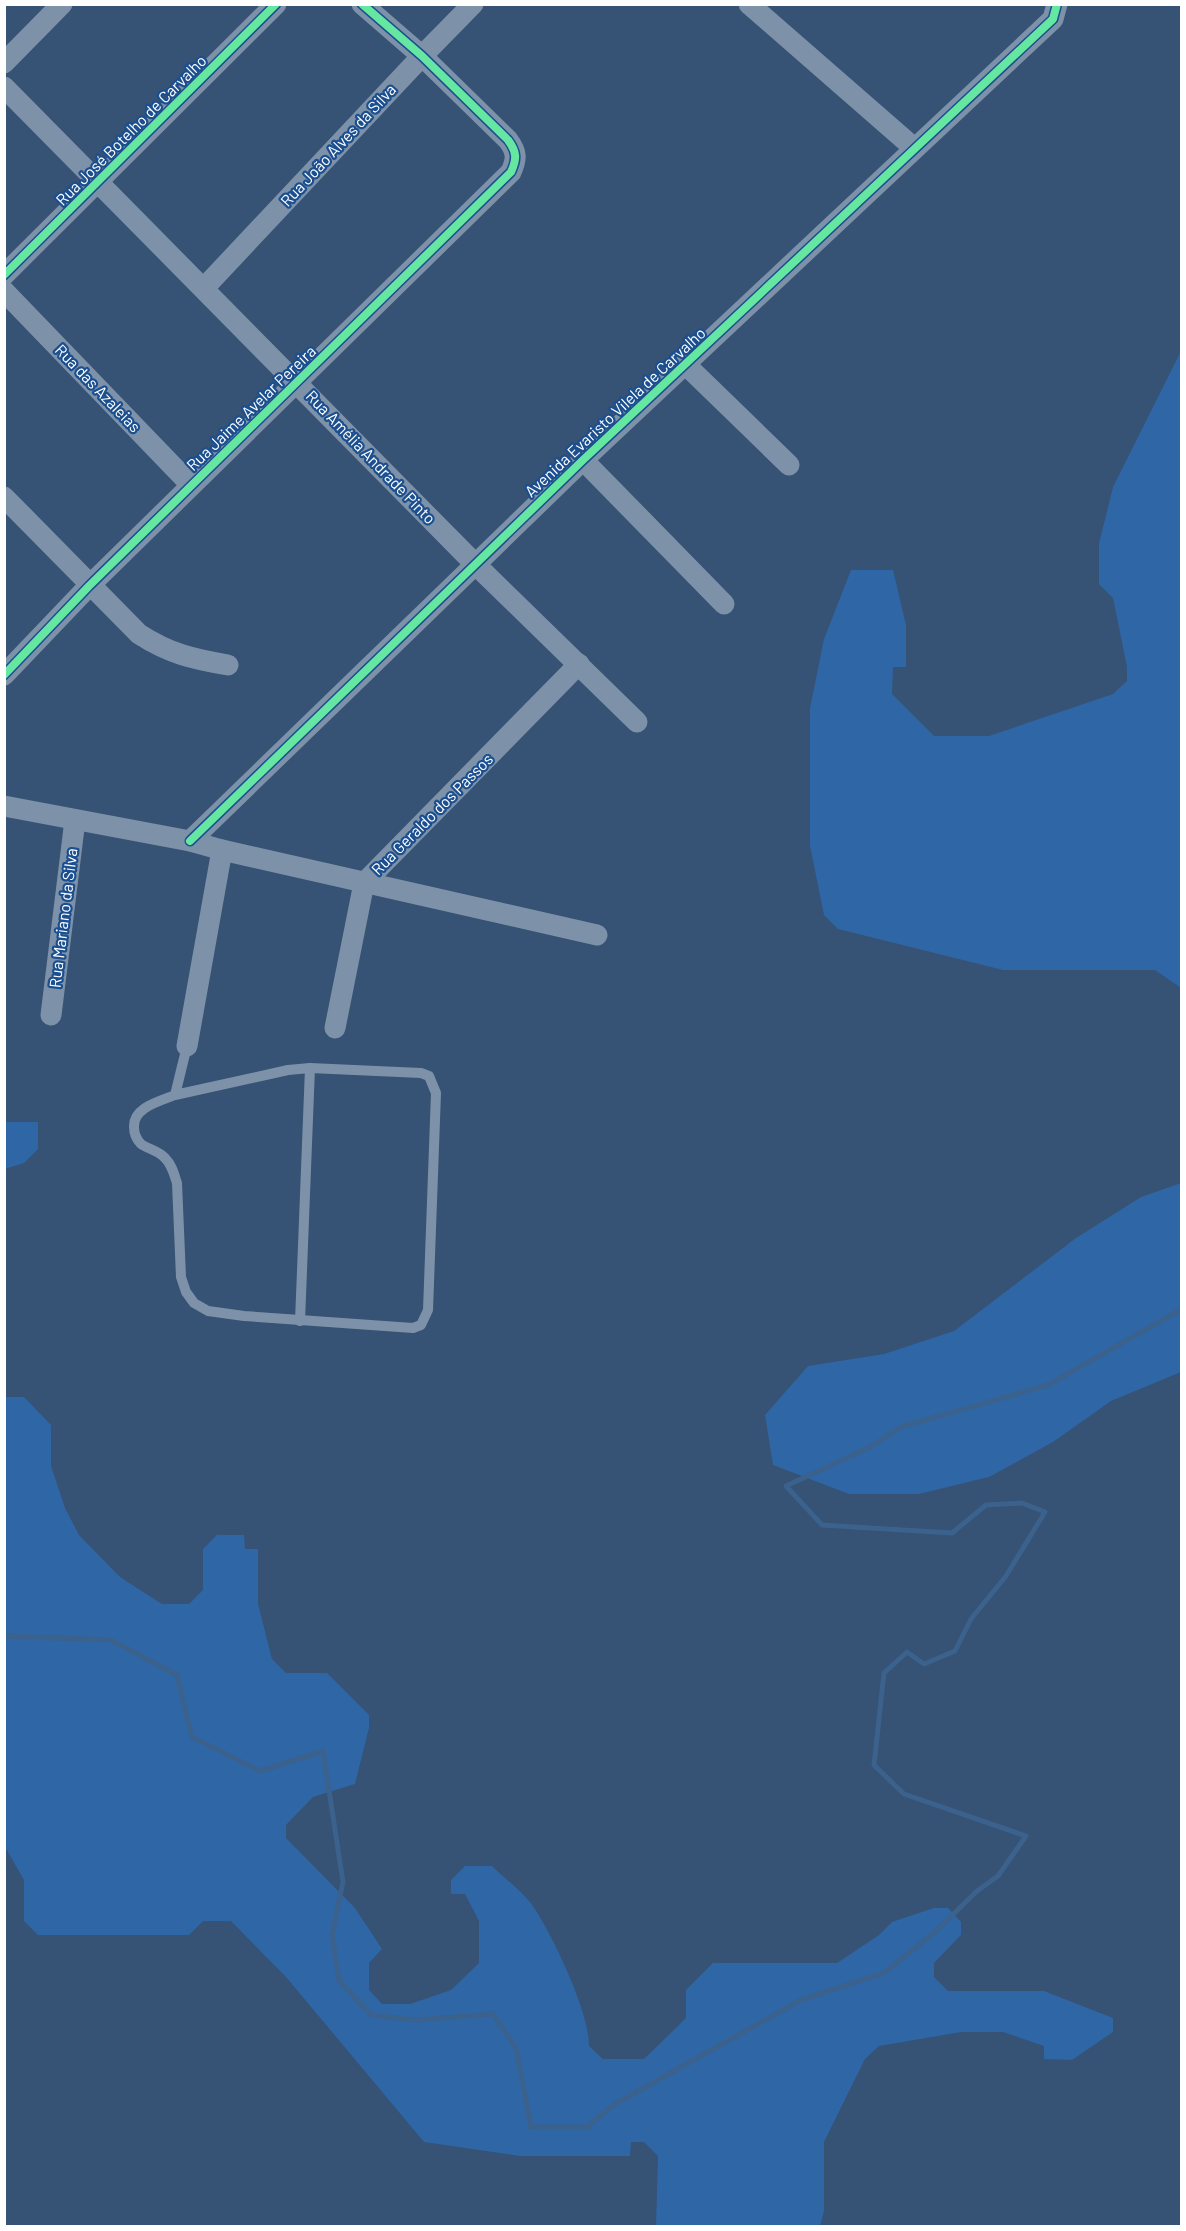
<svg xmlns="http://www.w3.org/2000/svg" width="1186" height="2231" font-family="Barlow,sans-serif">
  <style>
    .green { fill: #2f66a5 }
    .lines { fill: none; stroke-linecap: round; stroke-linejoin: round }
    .stream { stroke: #3b618d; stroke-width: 5 }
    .service { stroke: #7d92a8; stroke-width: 10 }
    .minor { stroke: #7d92a8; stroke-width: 21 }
    .cycleway-casing { stroke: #1b4f8f; stroke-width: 11 }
    .cycleway { stroke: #66e7a1; stroke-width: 8 }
    .labels { text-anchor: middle; stroke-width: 4.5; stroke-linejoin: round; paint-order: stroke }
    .street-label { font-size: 16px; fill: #fff; stroke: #1b4f8f }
  </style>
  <rect width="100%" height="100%" fill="#365274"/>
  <g class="green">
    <polygon points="1181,351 1181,988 1155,970 1003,970 838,929 824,915 810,846 810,708 824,639 851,570 893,570 906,625 906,667 893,667 892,694 934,736 989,736 1113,694 1127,681 1127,667 1113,598 1099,584 1099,543 1113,487"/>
    <polygon points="4,1122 38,1122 38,1149 24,1163 5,1169"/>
    <polygon points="1181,1183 1181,1372 1111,1401 1053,1442 989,1477 919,1494 849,1494 773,1465 765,1415 808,1366 884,1354 954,1331 1076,1238 1141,1197"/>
    <path d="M 5,1397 L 24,1397 L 51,1425 L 51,1466 L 65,1508 L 79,1535 L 120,1577 L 162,1604 L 189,1604 L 203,1590 L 203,1549 L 217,1535 L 244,1535 L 245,1549 L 258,1549 L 258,1604 L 272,1659 L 286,1673 L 327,1673 L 369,1715 L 369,1728 L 355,1784 L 313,1797 L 286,1825 L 286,1838 L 355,1908 L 382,1949 L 369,1963 L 369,1990 L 382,2004 L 410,2004 L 451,1990 L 479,1963 L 479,1921 L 465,1894 L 451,1894 L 451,1880 L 465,1866 L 492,1866 C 506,1880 525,1893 535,1909 C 554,1939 589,2011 589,2046 L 603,2059 L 644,2059 L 686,2018 L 686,1990 L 713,1963 L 837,1963 L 879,1935 L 892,1922 L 934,1908 L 948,1908 L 961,1922 L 961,1935 L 934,1963 L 934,1977 L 948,1991 L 1044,1991 L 1113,2018 L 1113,2032 L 1072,2060 L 1044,2059 L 1044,2046 L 1003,2032 L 961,2032 L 879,2046 L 865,2059 L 824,2142 L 824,2211 L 820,2226 L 656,2226 L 658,2156 L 644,2142 L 631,2142 L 630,2156 L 520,2156 L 424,2142 L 286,1977 L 231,1921 L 203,1921 L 189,1935 L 38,1935 L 24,1921 L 24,1880 L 5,1847 Z"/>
  </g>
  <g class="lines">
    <polyline class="stream" points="4,1636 111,1640 177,1675 192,1737 260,1771 323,1751 343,1882 332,1935 339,1980 371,2015 415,2020 493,2014 516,2048 531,2127 587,2127 615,2104 801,2000 884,1973 935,1932 977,1891 998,1876 1026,1836 904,1794 874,1765 884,1673 907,1652 924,1664 955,1651 971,1619 1006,1576 1045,1512 1022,1503 986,1505 952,1533 822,1525 786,1486 870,1447 901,1427 1048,1385 1182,1309"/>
    <g class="service">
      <path d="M 175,1095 L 288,1070 L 310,1068 L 421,1073 L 429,1076 L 436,1093 L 428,1310 L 421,1325 L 413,1328 L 244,1316 L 208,1311 L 194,1303 L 186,1292 L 181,1277 L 177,1183 C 174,1174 172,1165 165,1158 C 159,1151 148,1149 141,1144 C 136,1139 134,1133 134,1127 C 133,1107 161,1101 175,1095 L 187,1046"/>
      <polyline points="300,1321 310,1068"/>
    </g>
    <g class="minor">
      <polyline points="749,4 914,148"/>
      <polyline points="4,63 62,4"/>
      <polyline points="4,87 474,563 637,722"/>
      <polyline points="4,275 276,4"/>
      <polyline points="204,288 422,56 473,4"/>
      <polyline points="4,291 191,485"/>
      <polyline points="685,364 789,465"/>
      <polyline points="583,460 724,604"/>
      <path d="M 4,497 L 139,634 C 170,654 193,659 228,665"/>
      <path d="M 4,675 L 89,586 L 511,172 C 517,159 517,152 508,140 L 422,56 L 362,4"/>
      <polyline points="4,806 190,841 222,850 597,935"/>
      <polyline points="190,841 583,460 1053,19 1057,4"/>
      <polyline points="51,1015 75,820"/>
      <polyline points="335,1028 364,883 579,664"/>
      <polyline points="187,1046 222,850"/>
    </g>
    <defs>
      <g id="cycleway">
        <polyline points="4,275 276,4"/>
        <path d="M 4,675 L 89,586 L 511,172 C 517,159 517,152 508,140 L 422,56 L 362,4"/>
        <polyline points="190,841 583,460 1053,19 1057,4"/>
      </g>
    </defs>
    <use href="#cycleway" class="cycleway-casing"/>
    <use href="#cycleway" class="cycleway"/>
  </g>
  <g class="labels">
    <g class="street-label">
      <text transform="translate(131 130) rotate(-45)" y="6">Rua José Botelho de Carvalho</text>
      <text transform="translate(338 145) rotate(-47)" y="6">Rua João Alves da Silva</text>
      <text transform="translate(98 388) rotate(46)" y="6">Rua das Azaleias</text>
      <text transform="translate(251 408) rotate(-44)" y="6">Rua Jaime Avelar Pereira</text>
      <text transform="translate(615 412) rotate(-43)" y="6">Avenida Evaristo Vilela de Carvalho</text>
      <text transform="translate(371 457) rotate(46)" y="6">Rua Amélia Andrade Pinto</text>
      <text transform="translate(432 814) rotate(-45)" y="6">Rua Geraldo dos Passos</text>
      <text transform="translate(63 918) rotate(-83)" y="6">Rua Mariano da Silva</text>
    </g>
  </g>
  <rect width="1186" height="2231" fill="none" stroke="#ffffff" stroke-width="12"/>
</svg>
